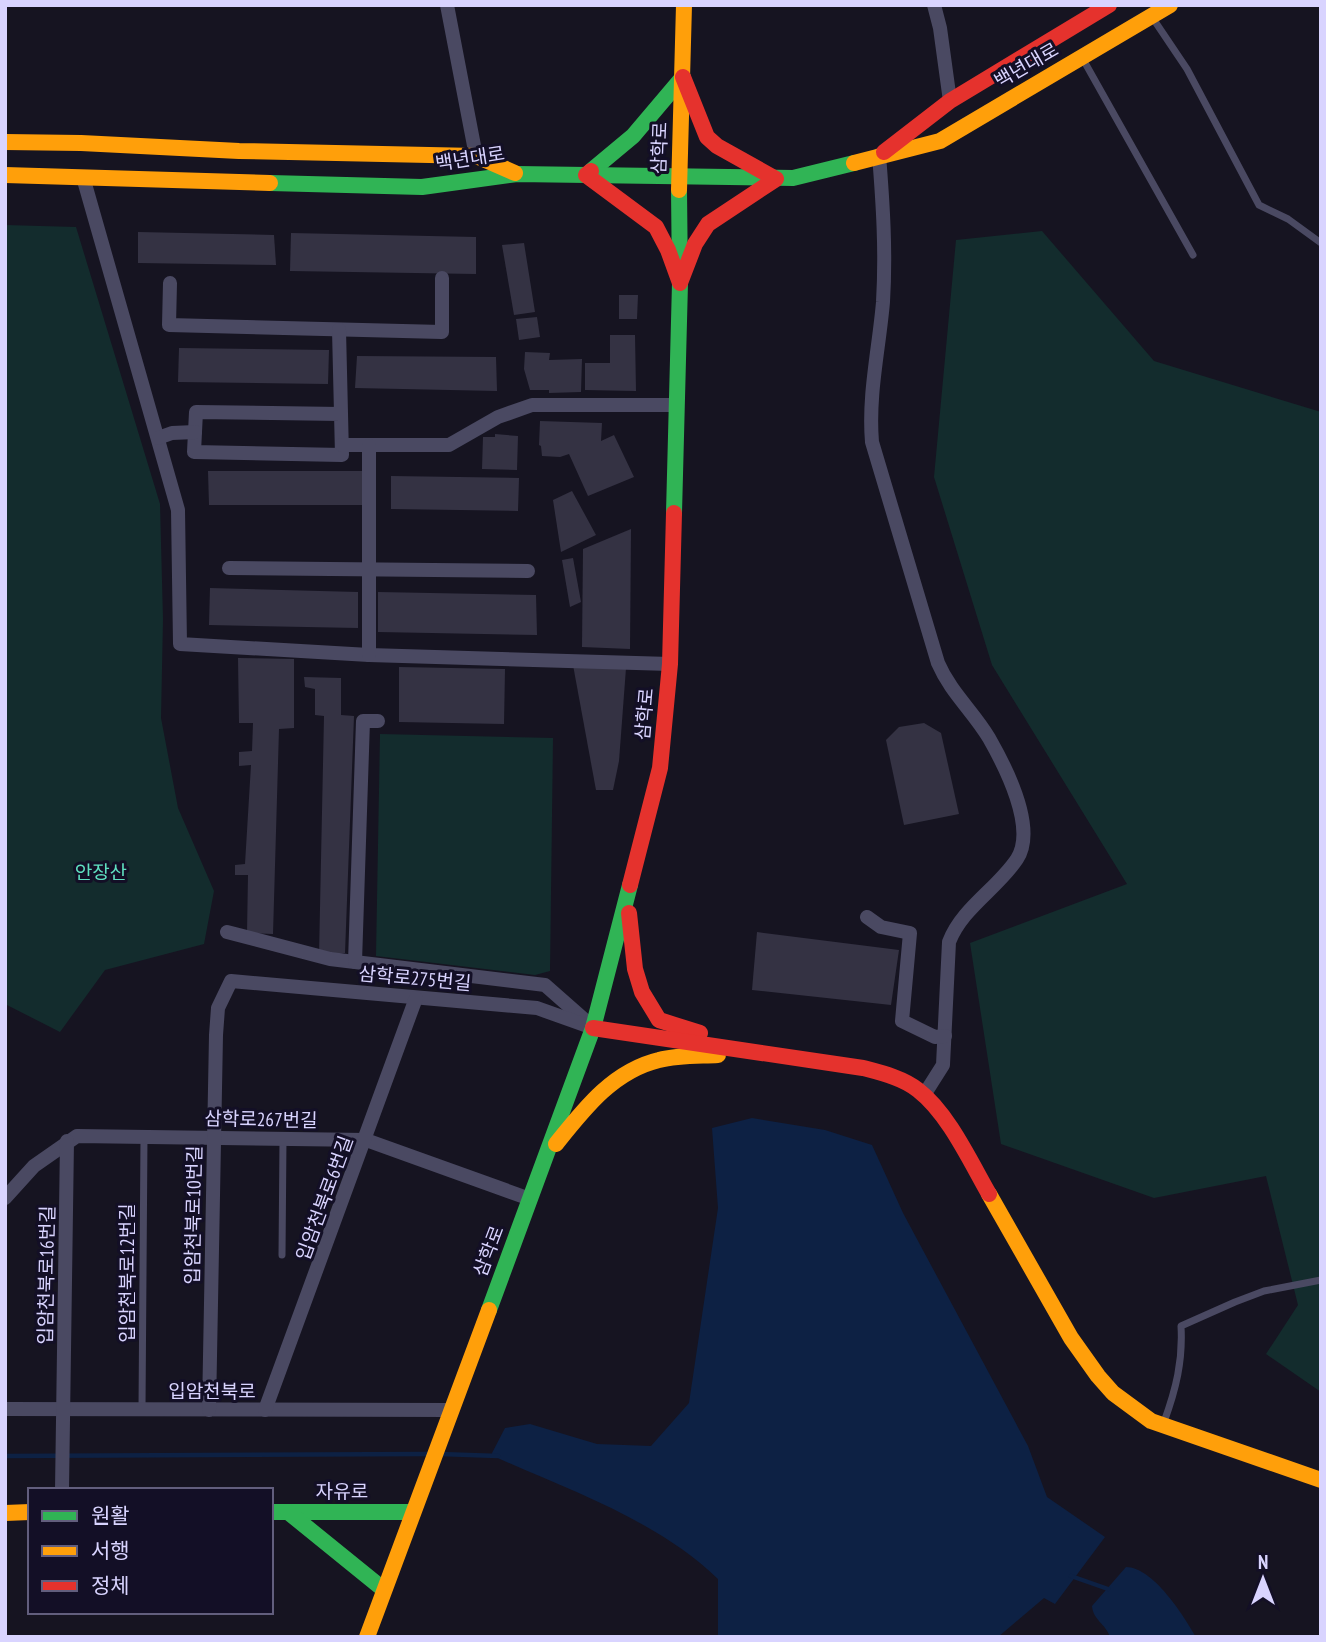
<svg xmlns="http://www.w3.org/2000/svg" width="1326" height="1642" font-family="'PT Sans Narrow','Noto Sans KR',sans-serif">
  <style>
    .green { fill: #132c2d }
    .water { fill: #0d2144 }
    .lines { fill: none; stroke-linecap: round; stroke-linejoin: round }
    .stream { stroke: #0d2144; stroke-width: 4.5 }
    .building { fill: #343243 }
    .lane { stroke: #4a4962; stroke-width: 7 }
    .street { stroke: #4a4962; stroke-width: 14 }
    .fast { stroke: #30b455; stroke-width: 16 }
    .slow { stroke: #ff9f0a; stroke-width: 16 }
    .jam { stroke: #e5322d; stroke-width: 16 }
    .labels { text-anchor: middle; stroke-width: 6; stroke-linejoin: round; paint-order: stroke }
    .street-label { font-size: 19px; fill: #d9d4ff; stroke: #130f26 }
    .park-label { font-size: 19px; fill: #5fe0c0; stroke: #130f26 }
  </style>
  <rect width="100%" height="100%" fill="#161421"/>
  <g class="green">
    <polygon points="5,225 76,227 160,504 163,619 161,718 178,808 214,891 204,944 105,970 60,1032 5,1004"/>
    <polygon points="1042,231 1154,361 1321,412 1321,1392 1266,1354 1298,1305 1266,1176 1154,1198 1001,1144 970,943 1127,884 992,665 934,477 956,240"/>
    <polygon points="380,734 553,738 550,971 535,975 376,956"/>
  </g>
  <g class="water">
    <path d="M 752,1118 L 825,1130 L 872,1145 L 903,1213 L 1028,1446 L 1047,1497 L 1105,1537 L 1055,1604 L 1044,1598 L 998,1637 L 718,1637 L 718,1579 C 656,1519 568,1490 491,1455 L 505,1428 L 530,1424 L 597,1444 L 651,1446 L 689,1403 L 718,1208 L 712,1128 Z"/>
    <path d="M 1126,1567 C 1153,1567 1184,1616 1196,1637 L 1110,1637 C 1106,1624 1093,1620 1092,1606 Z"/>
  </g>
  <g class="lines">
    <g class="stream">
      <polyline points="440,1454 498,1456"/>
      <polyline points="5,1456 428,1454"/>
      <polyline points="1071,1576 1108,1589"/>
    </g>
  </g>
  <g class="building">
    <polygon points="138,232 274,235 276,265 138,263"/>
    <polygon points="291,233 476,237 476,274 290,271"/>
    <polygon points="524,243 535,312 514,315 502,245"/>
    <polygon points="619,295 638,295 637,319 619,319"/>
    <polygon points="537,317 540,337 519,340 516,319"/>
    <polygon points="610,335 635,335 636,391 585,390 585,363 610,363"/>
    <polygon points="179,348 329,350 328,384 178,382"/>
    <polygon points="525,352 550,353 549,360 582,359 581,392 549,393 549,390 530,390 524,369"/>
    <polygon points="357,356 496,357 497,391 355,388"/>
    <polygon points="540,421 602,423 601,441 614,435 634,477 588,496 569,454 560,457 542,456 541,446 539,445"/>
    <polygon points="495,434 518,436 517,470 482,469 483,437 495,437"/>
    <polygon points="208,471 363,471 362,505 209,505"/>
    <polygon points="391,476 519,478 518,511 391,509"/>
    <polygon points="572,491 596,535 561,552 553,500"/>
    <polygon points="631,529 630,649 582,647 583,549"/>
    <polygon points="573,558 581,602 570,607 562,560"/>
    <polygon points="210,588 358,592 358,628 209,625"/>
    <polygon points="378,592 536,595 537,635 378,632"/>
    <polygon points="238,658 294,659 294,728 279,729 273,934 247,933 248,875 235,875 235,865 245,864 251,765 239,766 239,752 252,751 253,723 239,723"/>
    <polygon points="573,665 626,668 619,761 613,790 596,790"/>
    <polygon points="399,667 505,669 504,724 399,722"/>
    <polygon points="304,677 341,678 341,715 354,716 345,953 319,956 324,716 315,715 315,689 305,687"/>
    <polygon points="924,723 941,733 959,814 904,825 886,740 899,727"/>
    <polygon points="757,932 899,950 891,1005 752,990"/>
  </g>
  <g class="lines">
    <g class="lane">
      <polyline points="1152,17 1187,69 1259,205 1288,219 1321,243"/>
      <polyline points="1084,61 1193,255"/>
      <polyline points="282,1255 283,1139"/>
      <polyline points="142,1409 144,1137"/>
      <path d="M 1164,1422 C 1176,1389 1183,1361 1181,1326 L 1235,1302 L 1264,1291 L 1321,1280"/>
    </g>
    <g class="street">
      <polyline points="447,5 476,156"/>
      <polyline points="934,5 940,28 950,101"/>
      <path d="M 879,155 C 883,205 886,252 883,302 C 879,349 868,395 872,442 L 938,663 C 951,693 973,711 989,738 C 1005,766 1037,828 1017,859 C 997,889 962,908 949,942 L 943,1065 L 924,1095"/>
      <polyline points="83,177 178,510 180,644 369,655 670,664"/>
      <polyline points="170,283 169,325 442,332 442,278"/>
      <polyline points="339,330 342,455 194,452 196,412 341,414"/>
      <polyline points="158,438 172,433 195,432"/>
      <polyline points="342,445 449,445 498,417 532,405 677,405"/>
      <polyline points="229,568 528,571"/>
      <polyline points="369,655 369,446"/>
      <polyline points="867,917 881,927 910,933 902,1021 935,1037 945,1036"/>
      <polyline points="227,932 330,959 545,985 587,1022"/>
      <polyline points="355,962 363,721 378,721"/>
      <polyline points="5,1198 34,1166 77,1136 366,1140 530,1199"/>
      <polyline points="5,1409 450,1410"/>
      <polyline points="209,1410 216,1035 218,1008 231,981 537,1008 593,1028"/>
      <polyline points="265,1410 416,998"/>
      <polyline points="62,1490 67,1141"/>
    </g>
    <g class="fast">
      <polyline points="591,171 633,136 683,77"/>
      <polyline points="270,183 422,187 517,174 793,178 854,163"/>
      <polyline points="674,513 680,283 679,190"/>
      <polyline points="489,1310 593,1028 630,885"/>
      <polyline points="271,1512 412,1512"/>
      <polyline points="288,1512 383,1589"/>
    </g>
    <g class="slow">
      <polyline points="5,142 81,143 239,151 476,156 515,173"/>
      <polyline points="854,163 940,141 1170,5"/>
      <polyline points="5,175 270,183"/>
      <polyline points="679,190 684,5"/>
      <path d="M 556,1144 C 584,1109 613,1071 659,1060 C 678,1055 698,1056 718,1055"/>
      <polyline points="989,1194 1071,1338 1098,1376 1113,1393 1151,1421 1321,1480"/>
      <polyline points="5,1513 30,1512"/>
      <polyline points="367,1637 489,1310"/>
    </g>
    <g class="jam">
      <polyline points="884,152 950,101 1109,5"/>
      <polyline points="591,171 586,175 656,227 668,250 680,283 695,244 708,224 776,179 717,146 707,137 683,77"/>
      <polyline points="630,885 660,768 670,664 674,513"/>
      <polyline points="629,913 635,969 642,992 659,1020 700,1033"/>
      <path d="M 593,1028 L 863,1068 C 882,1073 903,1078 918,1090 C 948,1113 970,1161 989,1194"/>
    </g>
  </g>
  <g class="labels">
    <g class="street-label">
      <text transform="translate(1026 65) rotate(-30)" y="7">백년대로</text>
      <text transform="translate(659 148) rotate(-88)" y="7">삼학로</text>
      <text transform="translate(470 158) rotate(-9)" y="7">백년대로</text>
      <text transform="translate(644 714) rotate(-85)" y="7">삼학로</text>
      <text transform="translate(415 978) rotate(5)" y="7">삼학로275번길</text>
      <text transform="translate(261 1119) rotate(1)" y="7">삼학로267번길</text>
      <text transform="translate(324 1198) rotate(-70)" y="7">입암천북로6번길</text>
      <text transform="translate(193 1215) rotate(-89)" y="7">입암천북로10번길</text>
      <text transform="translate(488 1251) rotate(-69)" y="7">삼학로</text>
      <text transform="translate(127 1273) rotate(-90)" y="7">입암천북로12번길</text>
      <text transform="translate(46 1275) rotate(-89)" y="7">입암천북로16번길</text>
      <text x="212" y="1398">입암천북로</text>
      <text x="342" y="1498">자유로</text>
    </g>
    <g class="park-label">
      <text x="101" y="879">안장산</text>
    </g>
  </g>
  <rect width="1326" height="1642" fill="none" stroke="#d9d4ff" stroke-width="14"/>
  <rect x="28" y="1488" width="245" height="126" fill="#130f26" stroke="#625e7d" stroke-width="2"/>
  <rect x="42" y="1511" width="35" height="10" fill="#30b455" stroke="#625e7d" stroke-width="2"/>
  <text x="91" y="1523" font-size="21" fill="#d9d4ff">원활</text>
  <rect x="42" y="1546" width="35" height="10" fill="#ff9f0a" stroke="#625e7d" stroke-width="2"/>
  <text x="91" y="1558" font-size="21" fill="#d9d4ff">서행</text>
  <rect x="42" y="1581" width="35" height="10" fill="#e5322d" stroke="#625e7d" stroke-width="2"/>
  <text x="91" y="1593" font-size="21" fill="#d9d4ff">정체</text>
  <g transform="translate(1263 1579)" stroke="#130f26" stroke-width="5" paint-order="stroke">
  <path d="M0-5L12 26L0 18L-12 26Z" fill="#d9d4ff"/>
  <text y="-10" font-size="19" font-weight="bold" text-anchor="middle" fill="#d9d4ff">N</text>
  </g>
</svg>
